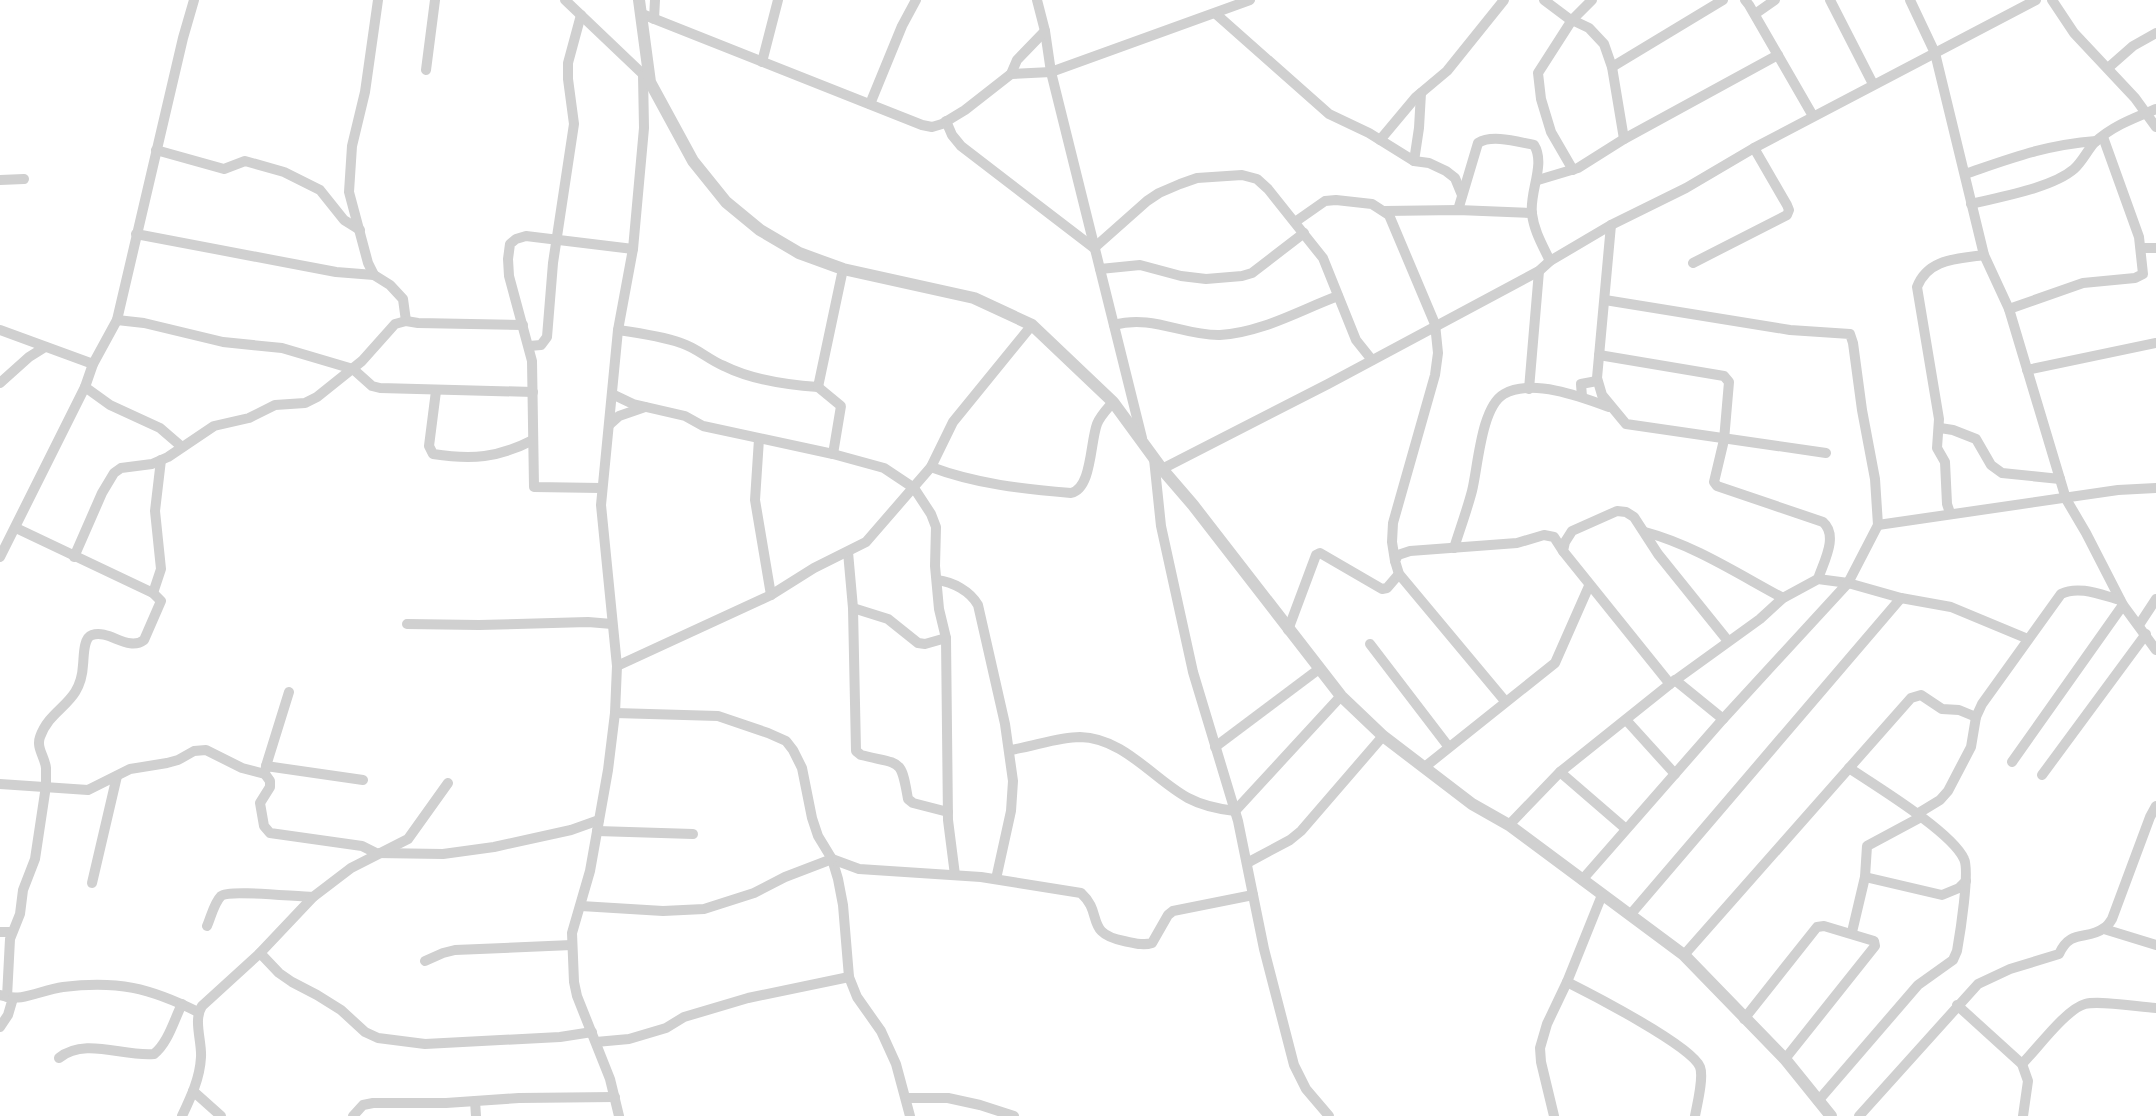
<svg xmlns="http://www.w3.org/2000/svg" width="2156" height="1116" font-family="Lato,sans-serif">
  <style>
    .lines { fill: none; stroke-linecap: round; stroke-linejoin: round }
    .minor { stroke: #d0d0d0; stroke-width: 10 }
    .tertiary { stroke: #d0d0d0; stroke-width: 12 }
  </style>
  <rect width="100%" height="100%" fill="#fff"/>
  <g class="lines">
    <g class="minor">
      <polyline points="565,0 648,79"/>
      <polyline points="1037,0 1045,31 1051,72 1142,438"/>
      <polyline points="1544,0 1568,18 1589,28 1604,44 1612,67 1624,139"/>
      <polyline points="1745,0 1749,5 1813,116"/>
      <polyline points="1830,0 1873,84"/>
      <polyline points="1910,0 1935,53 1984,255 2009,309 2066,499 2086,533 2123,605 2156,650"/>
      <polyline points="2052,0 2074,33 2135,98 2156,127"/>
      <polyline points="642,14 922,125 932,127 942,124 965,110 1011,74 1051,72 1250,0"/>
      <polyline points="1216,14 1329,114 1369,133 1414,161 1429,163 1446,171 1455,178 1462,195"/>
      <polyline points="1755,14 1775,0"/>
      <polyline points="654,19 655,0"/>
      <polyline points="762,62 778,0"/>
      <polyline points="1612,67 1723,0"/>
      <polyline points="2108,68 2133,46 2156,33"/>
      <polyline points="426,70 435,0"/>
      <polyline points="1011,74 1017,60 1045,31"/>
      <polyline points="870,104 902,26 916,0"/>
      <polyline points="946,121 952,135 961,146 1094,248 1147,201 1159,193 1180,184 1197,178 1242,175 1257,179 1268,189 1323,258 1356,340 1372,360"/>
      <polyline points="1380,140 1416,97 1447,71 1504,0"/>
      <polyline points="156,150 224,169 245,161 284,172 320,190 344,220 360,230"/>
      <polyline points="1414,161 1419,128 1421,93"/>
      <polyline points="1573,170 1551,132 1541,99 1538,73 1572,20 1592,0"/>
      <path d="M 1965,174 C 2012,158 2045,145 2096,141"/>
      <polyline points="0,180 24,179"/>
      <polyline points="1538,180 1578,168 1624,139 1778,55"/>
      <path d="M 1971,204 C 1999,197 2052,188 2074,169 C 2082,162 2087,151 2094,143 C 2112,126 2134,118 2156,109"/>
      <path d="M 1458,210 L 1478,143 C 1492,134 1518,142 1534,145 C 1546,164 1529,192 1532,214 C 1534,231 1543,246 1550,261"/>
      <polyline points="1384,211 1458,210 1532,213"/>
      <polyline points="1295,222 1325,201 1336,200 1372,204 1389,215 1435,324 1438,353 1435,375 1393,523 1392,542 1395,561"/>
      <polyline points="1611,225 1597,378 1602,395 1626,424 1826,453"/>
      <polyline points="136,234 336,272 374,275 390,285 403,299 406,321"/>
      <polyline points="2141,248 2156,248"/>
      <polyline points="1693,263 1787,215 1789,210 1787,205 1754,148"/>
      <polyline points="1100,269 1140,265 1181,276 1206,279 1242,276 1252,273 1304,233"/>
      <polyline points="374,275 368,263 349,192 352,146 365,92 378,0"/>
      <polyline points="2009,309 2083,283 2135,278 2143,274 2139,237 2103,137"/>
      <polyline points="117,320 144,323 223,342 282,348 353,369 372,386 380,388 533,392"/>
      <path d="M 1114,325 C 1152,314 1184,336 1220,335 C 1261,333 1300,310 1338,296"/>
      <polyline points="0,330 93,364"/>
      <path d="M 618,330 C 639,333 661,336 681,343 C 697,348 709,360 724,366 C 752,380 788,385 818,387 L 843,269"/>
      <polyline points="529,346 541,345 547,337 553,263 574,124 568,79 568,63 581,15"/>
      <path d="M 1599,355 L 1724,376 L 1729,382 L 1724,440 L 1714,482 L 1717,486 L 1823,522 C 1839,536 1823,563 1818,579"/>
      <polyline points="2027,370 2156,343"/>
      <polyline points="0,383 29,357 45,347"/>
      <polyline points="85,387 110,405 160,428 182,447"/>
      <polyline points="818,387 841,406 833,454"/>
      <polyline points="1529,389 1539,271"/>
      <path d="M 436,391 L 429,446 L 433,454 C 472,460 498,458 533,440"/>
      <polyline points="612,394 633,404 685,416 703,426 833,454 884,468 914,488 931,514 936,527 935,566 939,609 946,638 948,820 955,875"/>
      <polyline points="1582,397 1581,384 1597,381"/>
      <polyline points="609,425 619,416 645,407"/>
      <polyline points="1940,428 1953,430 1976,439 1991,465 2002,473 2060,479"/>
      <polyline points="759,439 755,500 771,595"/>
      <polyline points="1154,459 1161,526 1193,672 1238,821 1264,949 1294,1065 1306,1089 1329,1116"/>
      <path d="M 931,467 C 976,484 1023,489 1071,493 C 1092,488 1090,443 1097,424 C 1100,416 1107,409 1113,402"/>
      <polyline points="1162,469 1328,384 1539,271 1550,261 1611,225 1686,188 1754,148 2036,0"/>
      <polyline points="601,488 534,487 532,361 509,276 508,259 510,244 516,239 526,236 633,249"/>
      <path d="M 1950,513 L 1947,504 L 1945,462 L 1937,448 L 1939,419 L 1917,287 C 1928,258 1958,259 1984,255"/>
      <polyline points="1878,525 2118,490 2156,488"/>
      <path d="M 1645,532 C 1694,545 1738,574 1783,598"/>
      <path d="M 1454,548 C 1460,529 1467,510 1472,491 C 1478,467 1481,407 1504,394 C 1532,378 1582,397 1609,407"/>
      <path d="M 848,552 L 853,608 L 856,751 L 861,755 C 901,765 901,757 908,799 L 913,803 L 948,812"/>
      <polyline points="0,557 85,387 93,364 117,320 183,38 194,0"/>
      <polyline points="74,557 102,493 114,473 121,468 152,464 168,457 214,426 249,418 275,405 305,403 317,397 362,361 395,324 406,321 418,323 523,325"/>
      <path d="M 937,580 C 953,582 970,591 978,605 L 1005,724 L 1013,781 L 1011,811 L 996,879"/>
      <polyline points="153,593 161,569 155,511 161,460"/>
      <polyline points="853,608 888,619 918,643 925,644 946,638"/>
      <polyline points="407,624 479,625 588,622 612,624"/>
      <polyline points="2139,625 2156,599"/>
      <polyline points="1288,630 1316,555 1320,553 1382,589 1387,588 1399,574"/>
      <polyline points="1370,644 1448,746"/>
      <polyline points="617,666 771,595 814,568 866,542 931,467 953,422 1032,325"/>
      <polyline points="1675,680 1723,719"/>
      <polyline points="1670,684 1563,551 1565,542 1572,531 1617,511 1626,512 1634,517 1658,554 1728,641"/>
      <polyline points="289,692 266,766 265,774 270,781 270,787 260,803 264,826 270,833 362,846 376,853 443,854 494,847 571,830 599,820"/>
      <polyline points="1505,701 1399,574 1395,561 1398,555 1410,551 1517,543 1544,535 1554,537 1563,551"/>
      <polyline points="615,713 718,716 768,733 786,741 793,750 802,768 812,818 818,836 832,859 838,879 843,905 849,977 857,997 881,1031 896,1064 910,1116"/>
      <polyline points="1627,721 1675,774"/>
      <polyline points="1215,747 1319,669"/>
      <path d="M 1010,750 C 1033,747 1057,737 1080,737 C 1124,738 1153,779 1188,798 C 1203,806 1218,809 1235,811 L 1341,696"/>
      <polyline points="2012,762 2123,605"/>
      <polyline points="266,766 363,780"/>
      <polyline points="1426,766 1555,663 1589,586"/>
      <polyline points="1560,772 1626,829"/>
      <polyline points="2042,775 2146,634"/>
      <polyline points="0,784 88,790 130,769 167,763 178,760 194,751 206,750 242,768 265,774"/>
      <path d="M 1917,814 L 1940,800 L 1948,791 L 1971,747 L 1976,717 L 1982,704 L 2061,594 C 2079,585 2101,595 2120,600"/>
      <polyline points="1509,825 1560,772 1670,684 1760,619 1783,598 1818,579 1848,583 1901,598 1951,607 2028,639"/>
      <polyline points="597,831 693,834"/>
      <path d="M 832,859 L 859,869 L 981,877 L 1081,893 C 1104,914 1084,933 1124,941 C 1134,943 1143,946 1152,943 L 1168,915 L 1173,911 L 1253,895"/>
      <polyline points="1247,863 1290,840 1301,831 1383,736"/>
      <polyline points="1865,877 1942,895 1959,888 1966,881"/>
      <polyline points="1582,880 1723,719 1848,583 1878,525 1875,479 1862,410 1853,343 1850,334 1790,330 1605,300"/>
      <polyline points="92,883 117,776"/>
      <polyline points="581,906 663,911 704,909 754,893 785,877 832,859"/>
      <polyline points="1630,915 1901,598"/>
      <path d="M 207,926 C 211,917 214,903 221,896 C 229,889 297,897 313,897"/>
      <polyline points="2104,929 2156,945"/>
      <polyline points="0,932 11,932"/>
      <polyline points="1852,932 1865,877 1867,846 1921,817"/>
      <polyline points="260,953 279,973 292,982 317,995 341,1010 365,1032 378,1038 425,1044 560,1037 592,1032"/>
      <polyline points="1684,955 1911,698 1921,695 1942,709 1959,710 1976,717"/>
      <polyline points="425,961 443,953 455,950 572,945"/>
      <path d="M 1567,982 C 1591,994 1692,1046 1700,1067 C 1704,1077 1697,1105 1695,1116"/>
      <path d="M 0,995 C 23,1003 40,990 63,987 C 117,980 150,988 198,1012"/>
      <path d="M 7,997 L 10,939 L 20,914 L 23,890 L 35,859 L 46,786 L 46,768 C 45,757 36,748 40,737 C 51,706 81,705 83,665 C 84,657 83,638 92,635 C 109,629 128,652 144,640 L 161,601 L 153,593 L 16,528"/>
      <polyline points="1957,1005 2022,1064 2028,1081 2023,1116"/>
      <polyline points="1744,1019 1817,927 1824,926 1874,941 1875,946 1785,1059"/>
      <polyline points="0,1027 8,1015 13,998"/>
      <polyline points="596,1042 629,1039 666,1028 684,1017 748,998 849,977"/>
      <path d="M 59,1058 C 85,1037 123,1057 154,1054 C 168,1043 174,1020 182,1004"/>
      <path d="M 2022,1064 C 2037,1049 2066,1009 2085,1004 C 2099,1000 2139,1007 2156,1008"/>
      <polyline points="193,1091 221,1116"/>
      <polyline points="906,1098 948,1098 980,1105 1014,1116"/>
      <polyline points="475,1101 476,1116"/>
      <path d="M 1818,1101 L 1918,985 L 1953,960 L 1957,951 C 1960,934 1970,871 1964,859 C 1952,832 1876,786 1849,768"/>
      <path d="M 182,1116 C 191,1097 200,1078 201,1057 C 202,1041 193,1020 202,1006 L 260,953 L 313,897 L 351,868 L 408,839 L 448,783"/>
      <polyline points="353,1116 363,1105 373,1103 446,1103 519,1098 615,1097"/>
      <polyline points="619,1116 610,1079 577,996 574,982 572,933 590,871 608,770 615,713 617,666 601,505 618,330 633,249 644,128 643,75"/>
      <polyline points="1554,1116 1541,1062 1540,1048 1547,1024 1567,982 1602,895"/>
      <path d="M 1859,1116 L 1978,984 L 2010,969 L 2059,954 C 2071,928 2087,941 2104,928 C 2108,926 2110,922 2112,919 L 2150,817 L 2156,806"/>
    </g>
    <polyline class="tertiary" points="639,0 650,82 693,161 726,202 760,230 799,253 843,269 974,298 1032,325 1113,402 1162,469 1193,505 1341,696 1383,736 1472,804 1509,825 1684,955 1785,1059 1831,1116"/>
  </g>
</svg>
